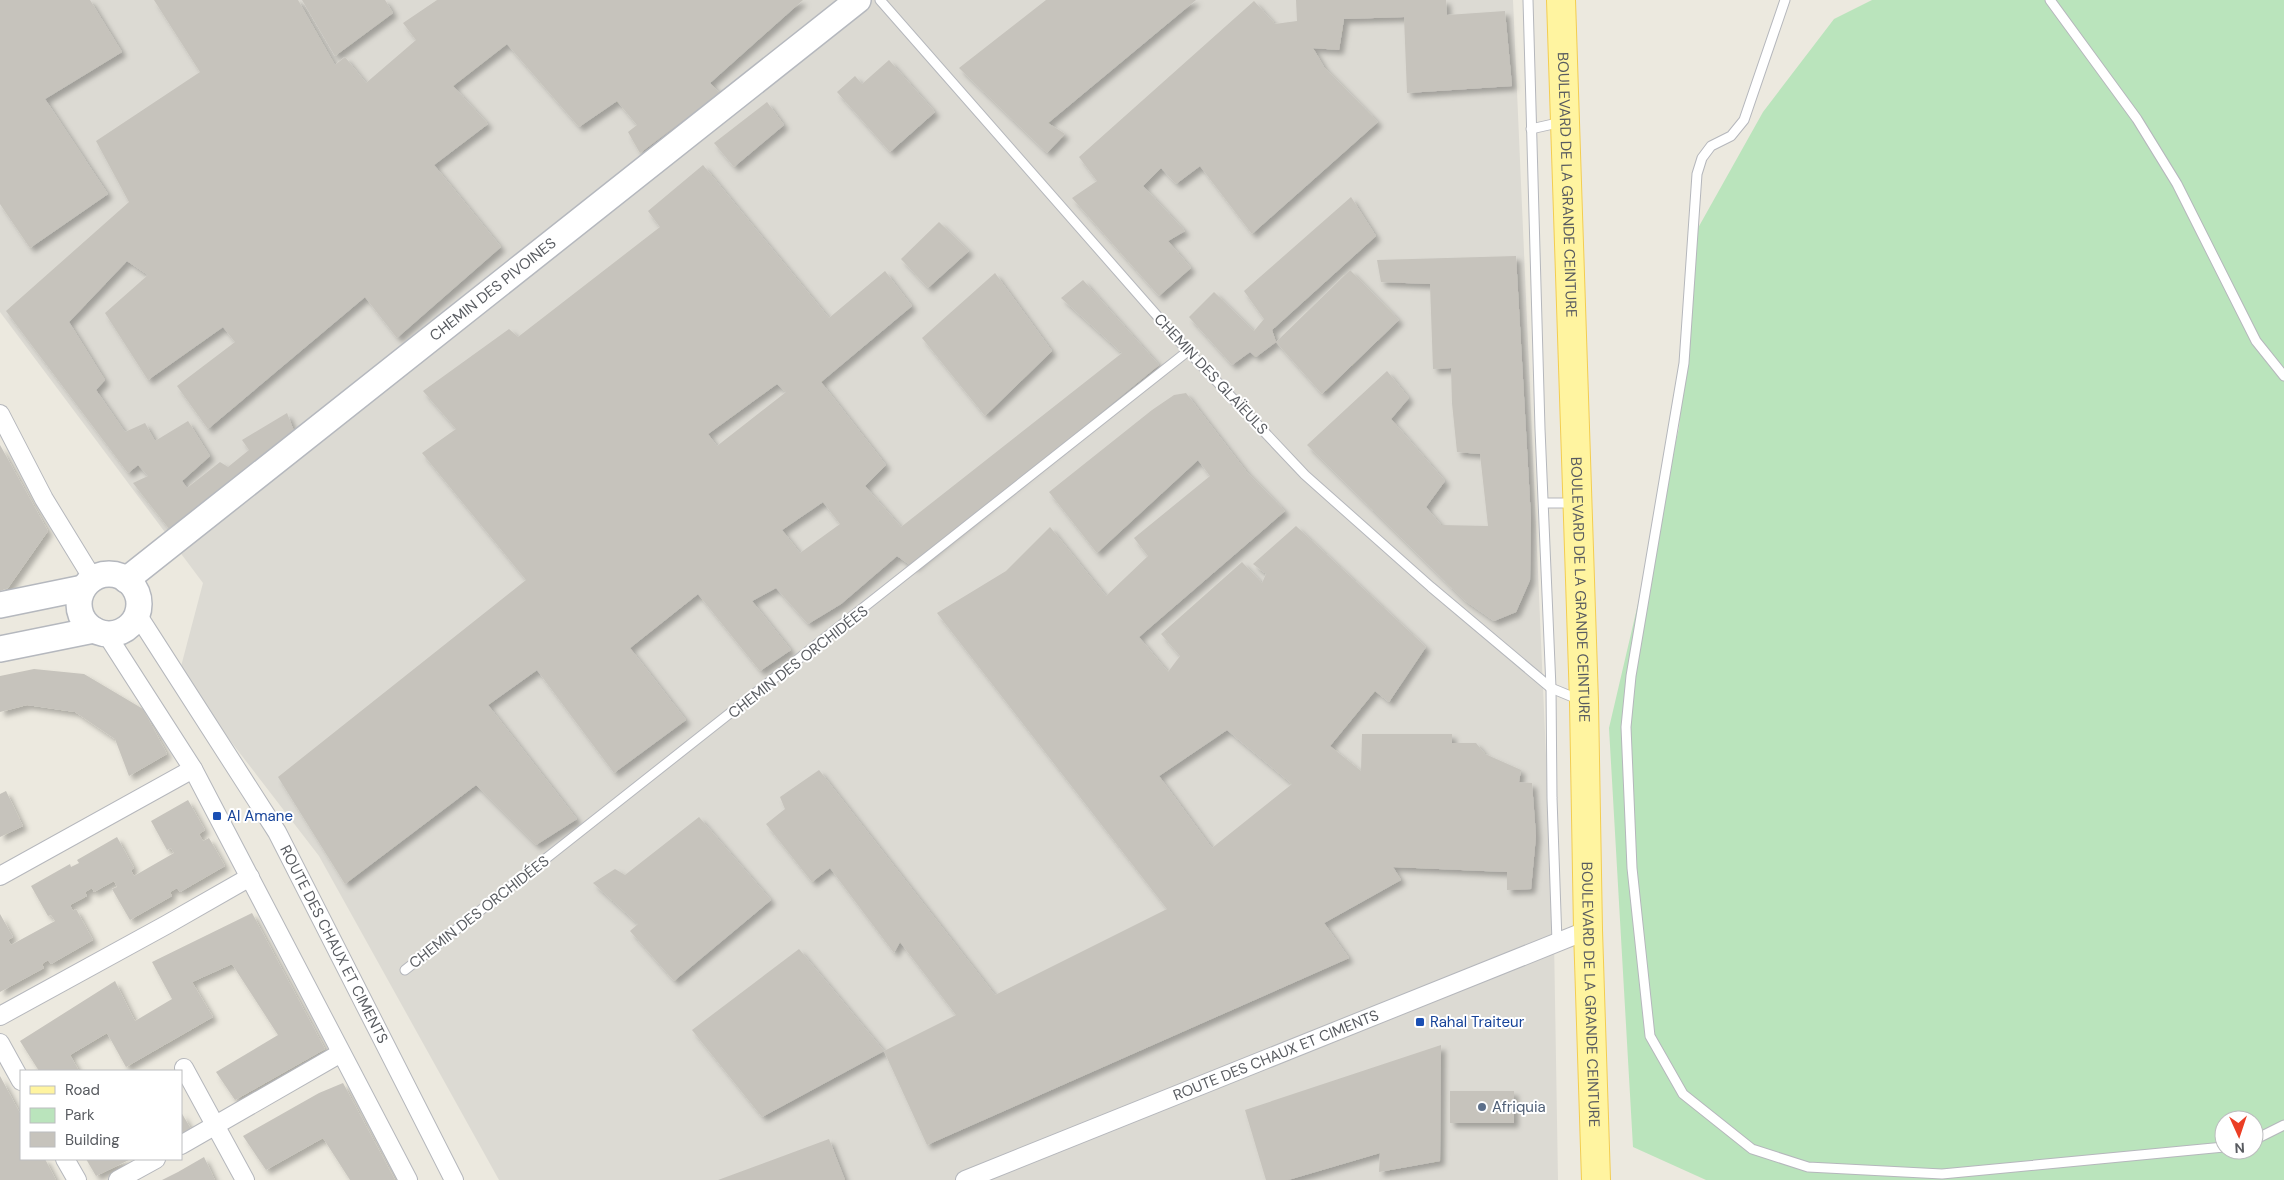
<svg xmlns="http://www.w3.org/2000/svg" width="2284" height="1180" font-family="'DM Sans',sans-serif">
  <style>
    .industrial { fill: #dcdad3 }
    .green { fill: #bae4bc; fill-rule: evenodd }
    .building { fill: #c6c3bc; fill-rule: evenodd; filter: url(#shadow) }
    .lines { fill: none; stroke-linecap: round; stroke-linejoin: round }
    .lane-casing { stroke: #b5b7bc; stroke-width: 11 }
    .street-casing { stroke: #b5b7bc; stroke-width: 20 }
    .secondary-casing { stroke: #b5b8be; stroke-width: 28 }
    .primary-casing { stroke: #f3cd50; stroke-width: 30 }
    .lane { stroke: #fff; stroke-width: 9 }
    .street { stroke: #fff; stroke-width: 18 }
    .secondary { stroke: #fff; stroke-width: 25 }
    .primary { stroke: #fff4a0; stroke-width: 28 }
    .transit-dot { fill: #1a4fb4; stroke: #fff; stroke-width: 2 }
    .service-dot { fill: #5c6f8a; stroke: #fff; stroke-width: 2 }
    .labels { text-anchor: middle; stroke-width: 4; stroke-linejoin: round; paint-order: stroke }
    .street-label { font-size: 15px; fill: #585b60; stroke: #fff }
    .transit-label { font-size: 15px; fill: #164399; stroke: #fff; text-anchor: start }
    .service-label { font-size: 15px; fill: #4e5e75; stroke: #fff; text-anchor: start }
  </style>
  <defs>
    <filter id="shadow"><feDropShadow dx="4.5" dy="4.5" stdDeviation="2.5" flood-color="#0004"/></filter>
  </defs>
  <rect width="100%" height="100%" fill="#ece9df"/>
  <polygon class="industrial" points="0,0 1513,0 1554,939 1558,1180 499,1180 319,856 179,674 203,583 0,312"/>
  <path class="green" d="M 1872,0 L 2284,0 L 2284,1180 L 1706,1180 L 1633,1147 L 1609,728 L 1679,428 L 1698,228 L 1763,112 L 1834,19 ZM 2224,1120 L 2254,1120 L 2254,1150 L 2224,1150 Z"/>
  <g class="building">
    <polygon points="0,0 90,0 122,52 45,99 108,194 30,248 0,204"/>
    <polygon points="154,0 298,0 335,65 345,57 366,83 416,40 403,23 437,0 803,0 710,83 720,93 640,153 628,132 637,125 617,101 579,127 507,44 453,86 488,124 434,165 501,247 397,338 365,297 208,429 177,386 235,342 223,327 148,380 105,313 148,275 127,261 69,322 105,380 96,390 125,432 145,423 155,441 188,421 210,456 182,481 187,488 220,462 228,467 249,450 242,440 287,413 294,431 170,530 133,483 148,476 138,465 128,473 6,311 129,202 96,141 200,72"/>
    <polygon points="302,0 385,0 393,13 335,56"/>
    <polygon points="1046,0 1196,0 1048,123 1065,134 1047,153 959,68"/>
    <polygon points="1296,0 1446,0 1447,15 1505,11 1512,86 1407,93 1404,17 1344,19 1339,50 1313,48 1324,67 1378,122 1252,234 1200,166 1176,184 1161,168 1143,186 1185,231 1168,241 1191,268 1159,296 1072,198 1097,181 1079,157 1254,1 1275,24 1297,21"/>
    <polygon points="889,60 935,112 890,152 837,92 855,76 862,84"/>
    <polygon points="767,102 784,125 734,167 714,143"/>
    <path d="M 703,165 L 829,318 L 885,271 L 912,306 L 821,382 L 886,465 L 865,486 L 901,527 L 1122,353 L 1061,298 L 1083,280 L 1159,365 L 913,567 L 897,556 L 841,604 L 808,624 L 776,588 L 752,601 L 791,650 L 760,671 L 698,594 L 630,648 L 686,720 L 614,773 L 537,670 L 488,705 L 577,819 L 536,845 L 476,785 L 345,884 L 278,777 L 526,580 L 422,453 L 456,429 L 423,391 L 509,329 L 518,337 L 660,227 L 648,211 ZM 777,384 L 786,392 L 717,446 L 708,434 ZM 823,502 L 840,524 L 800,553 L 782,530 Z"/>
    <polygon points="1351,197 1376,236 1272,330 1276,342 1256,357 1250,352 1232,365 1189,317 1214,292 1254,331 1264,319 1244,291"/>
    <polygon points="939,222 969,251 928,288 901,259"/>
    <polygon points="1516,256 1531,519 1530,580 1516,612 1494,621 1464,600 1307,445 1387,371 1409,398 1391,419 1445,481 1426,507 1441,525 1488,526 1480,454 1457,452 1452,403 1451,368 1433,369 1430,284 1381,282 1377,260"/>
    <polygon points="1350,270 1399,320 1322,394 1276,342"/>
    <polygon points="995,273 1052,351 985,416 922,338"/>
    <path d="M 1186,393 L 1246,471 L 1285,511 L 1139,637 L 1168,672 L 1180,656 L 1161,634 L 1242,562 L 1262,583 L 1266,574 L 1253,564 L 1296,526 L 1426,647 L 1389,702 L 1375,691 L 1330,746 L 1361,771 L 1362,734 L 1452,734 L 1452,743 L 1476,743 L 1485,754 L 1521,770 L 1519,782 L 1532,783 L 1536,836 L 1531,889 L 1507,890 L 1507,872 L 1393,867 L 1401,880 L 1324,923 L 1349,958 L 927,1145 L 884,1051 L 956,1015 L 900,942 L 894,953 L 830,868 L 812,882 L 766,824 L 785,809 L 780,797 L 819,770 L 995,995 L 1167,909 L 937,613 L 1006,571 L 1050,527 L 1106,596 L 1148,556 L 1134,538 L 1210,476 L 1198,460 L 1097,553 L 1049,492 L 1152,410 L 1174,395 ZM 1227,730 L 1292,784 L 1212,848 L 1159,776 Z"/>
    <polygon points="0,445 48,531 8,588 0,591"/>
    <polygon points="34,669 84,674 143,709 167,754 129,776 115,739 75,712 27,705 0,712 0,676"/>
    <polygon points="6,791 23,826 0,837 0,794"/>
    <polygon points="188,800 205,830 199,834 203,841 209,838 225,866 180,892 177,888 170,892 172,896 130,920 112,889 117,887 114,881 94,892 92,888 85,892 87,896 70,905 73,911 76,909 93,940 51,964 48,960 42,964 44,968 0,992 0,914 13,937 8,940 11,945 55,921 51,915 48,916 31,886 70,864 71,867 79,863 77,860 117,837 134,868 131,870 134,876 174,853 171,848 167,850 151,821"/>
    <polygon points="699,817 771,900 674,981 630,931 638,924 593,883 615,869 625,875"/>
    <polygon points="252,913 325,1049 235,1100 216,1072 278,1035 232,964 192,982 213,1017 126,1067 107,1033 70,1055 79,1071 39,1071 20,1041 115,981 135,1021 172,999 152,962"/>
    <polygon points="799,949 884,1051 762,1117 692,1030"/>
    <polygon points="1441,1045 1440,1161 1379,1172 1380,1153 1288,1180 1266,1180 1245,1110"/>
    <polygon points="0,1076 21,1115 21,1159 45,1159 56,1180 0,1180"/>
    <polygon points="343,1083 395,1180 350,1180 323,1138 266,1170 243,1136 319,1093"/>
    <rect x="1450" y="1091" width="64" height="32"/>
    <polygon points="181,1112 191,1129 181,1134"/>
    <polygon points="829,1139 845,1180 718,1180"/>
    <polygon points="204,1157 215,1180 162,1180 178,1172"/>
    <polygon points="86,1159 131,1159 96,1176"/>
  </g>
  <g class="lines">
    <defs>
      <g id="lane">
        <polyline points="880,0 1188,351 1305,475 1431,587 1551,688 1580,700"/>
        <polyline points="1528,0 1540,429 1551,688 1552,798 1557,942"/>
        <polyline points="1785,0 1744,120 1731,136 1711,146 1702,158 1697,174 1684,363 1631,676 1626,727 1632,868 1650,1036 1683,1094 1752,1149 1808,1167 1942,1174 2224,1147"/>
        <polyline points="2050,0 2137,119 2177,184 2256,341 2284,376"/>
        <polyline points="1531,129 1562,122"/>
        <polyline points="1544,503 1575,503"/>
        <polyline points="405,970 1188,351"/>
        <polyline points="2254,1140 2284,1125"/>
      </g>
      <g id="street">
        <polyline points="0,414 44,499 93,579"/>
        <path id="s1" d="M 137,614 L 277,832 L 454,1180"/>
        <polyline points="107,635 193,769 408,1180"/>
        <polyline points="0,876 193,769"/>
        <polyline points="0,1016 166,925 250,877"/>
        <polyline points="0,1043 21,1081"/>
        <polyline points="184,1068 245,1180"/>
        <polyline points="181,1145 341,1053"/>
        <polyline points="65,1159 77,1180"/>
        <polyline points="118,1180 156,1159"/>
        <path id="s2" d="M 965,1180 L 1588,930"/>
      </g>
      <g id="secondary">
        <circle cx="109" cy="604" r="30"/>
        <path id="s3" d="M 126,580 L 858,0"/>
        <polyline points="0,605 83,588"/>
        <polyline points="0,649 94,630"/>
      </g>
      <g id="primary">
        <path id="s4" d="M 1561,0 L 1584,702 L 1588,930 L 1596,1180"/>
      </g>
    </defs>
    <use href="#lane" class="lane-casing"/>
    <use href="#street" class="street-casing"/>
    <use href="#secondary" class="secondary-casing"/>
    <use href="#primary" class="primary-casing"/>
    <use href="#lane" class="lane"/>
    <use href="#street" class="street"/>
    <use href="#secondary" class="secondary"/>
    <use href="#primary" class="primary"/>
  </g>
  <g class="transit-dot">
    <rect x="212" y="811" width="10" height="10" rx="2.5"/>
    <rect x="1415" y="1017" width="10" height="10" rx="2.5"/>
  </g>
  <circle class="service-dot" cx="1482" cy="1107" r="5"/>
  <g class="labels">
    <g class="street-label">
      <text dy="5" stroke="none"><textPath href="#s4" startOffset="185">BOULEVARD DE LA GRANDE CEINTURE</textPath></text>
      <text dy="5" stroke="none"><textPath href="#s3" startOffset="468">CHEMIN DES PIVOINES</textPath></text>
      <text transform="translate(1211 374) rotate(47)" y="5">CHEMIN DES GLAÏEULS</text>
      <text dy="5" stroke="none"><textPath href="#s4" startOffset="590">BOULEVARD DE LA GRANDE CEINTURE</textPath></text>
      <text transform="translate(798 662) rotate(-38)" y="5">CHEMIN DES ORCHIDÉES</text>
      <text transform="translate(479 912) rotate(-38)" y="5">CHEMIN DES ORCHIDÉES</text>
      <text dy="5" stroke="none"><textPath href="#s1" startOffset="385">ROUTE DES CHAUX ET CIMENTS</textPath></text>
      <text dy="5" stroke="none"><textPath href="#s4" startOffset="995">BOULEVARD DE LA GRANDE CEINTURE</textPath></text>
      <text dy="5" stroke="none"><textPath href="#s2" startOffset="335">ROUTE DES CHAUX ET CIMENTS</textPath></text>
    </g>
    <g class="transit-label">
      <text x="227" y="821">Al Amane</text>
      <text x="1430" y="1027">Rahal Traiteur</text>
    </g>
    <g class="service-label">
      <text x="1492" y="1112">Afriquia</text>
    </g>
  </g>
  <rect x="20" y="1070" width="162" height="90" fill="#ffffff" stroke="#bcbdbf"/>
  <rect x="30" y="1086" width="25" height="8" fill="#fff4a0" stroke="#bcbdbf"/>
  <text x="65" y="1095" font-size="15" fill="#585b60">Road</text>
  <rect x="30" y="1108" width="25" height="15" fill="#bae4bc" stroke="#bcbdbf"/>
  <text x="65" y="1120" font-size="15" fill="#585b60">Park</text>
  <rect x="30" y="1132" width="25" height="15" fill="#c6c3bc" stroke="#bcbdbf"/>
  <text x="65" y="1145" font-size="15" fill="#585b60">Building</text>
  <g transform="translate(2239 1135) rotate(177)"><circle r="24" fill="#ffffff" stroke="#bcbdbf"/>
  <path d="M0-4L9 19L0 12L-9 19Z" fill="#eb3e25"/>
  <text y="-8" font-size="14" font-weight="bold" text-anchor="middle" fill="#585b60">N</text>
  </g>
</svg>
